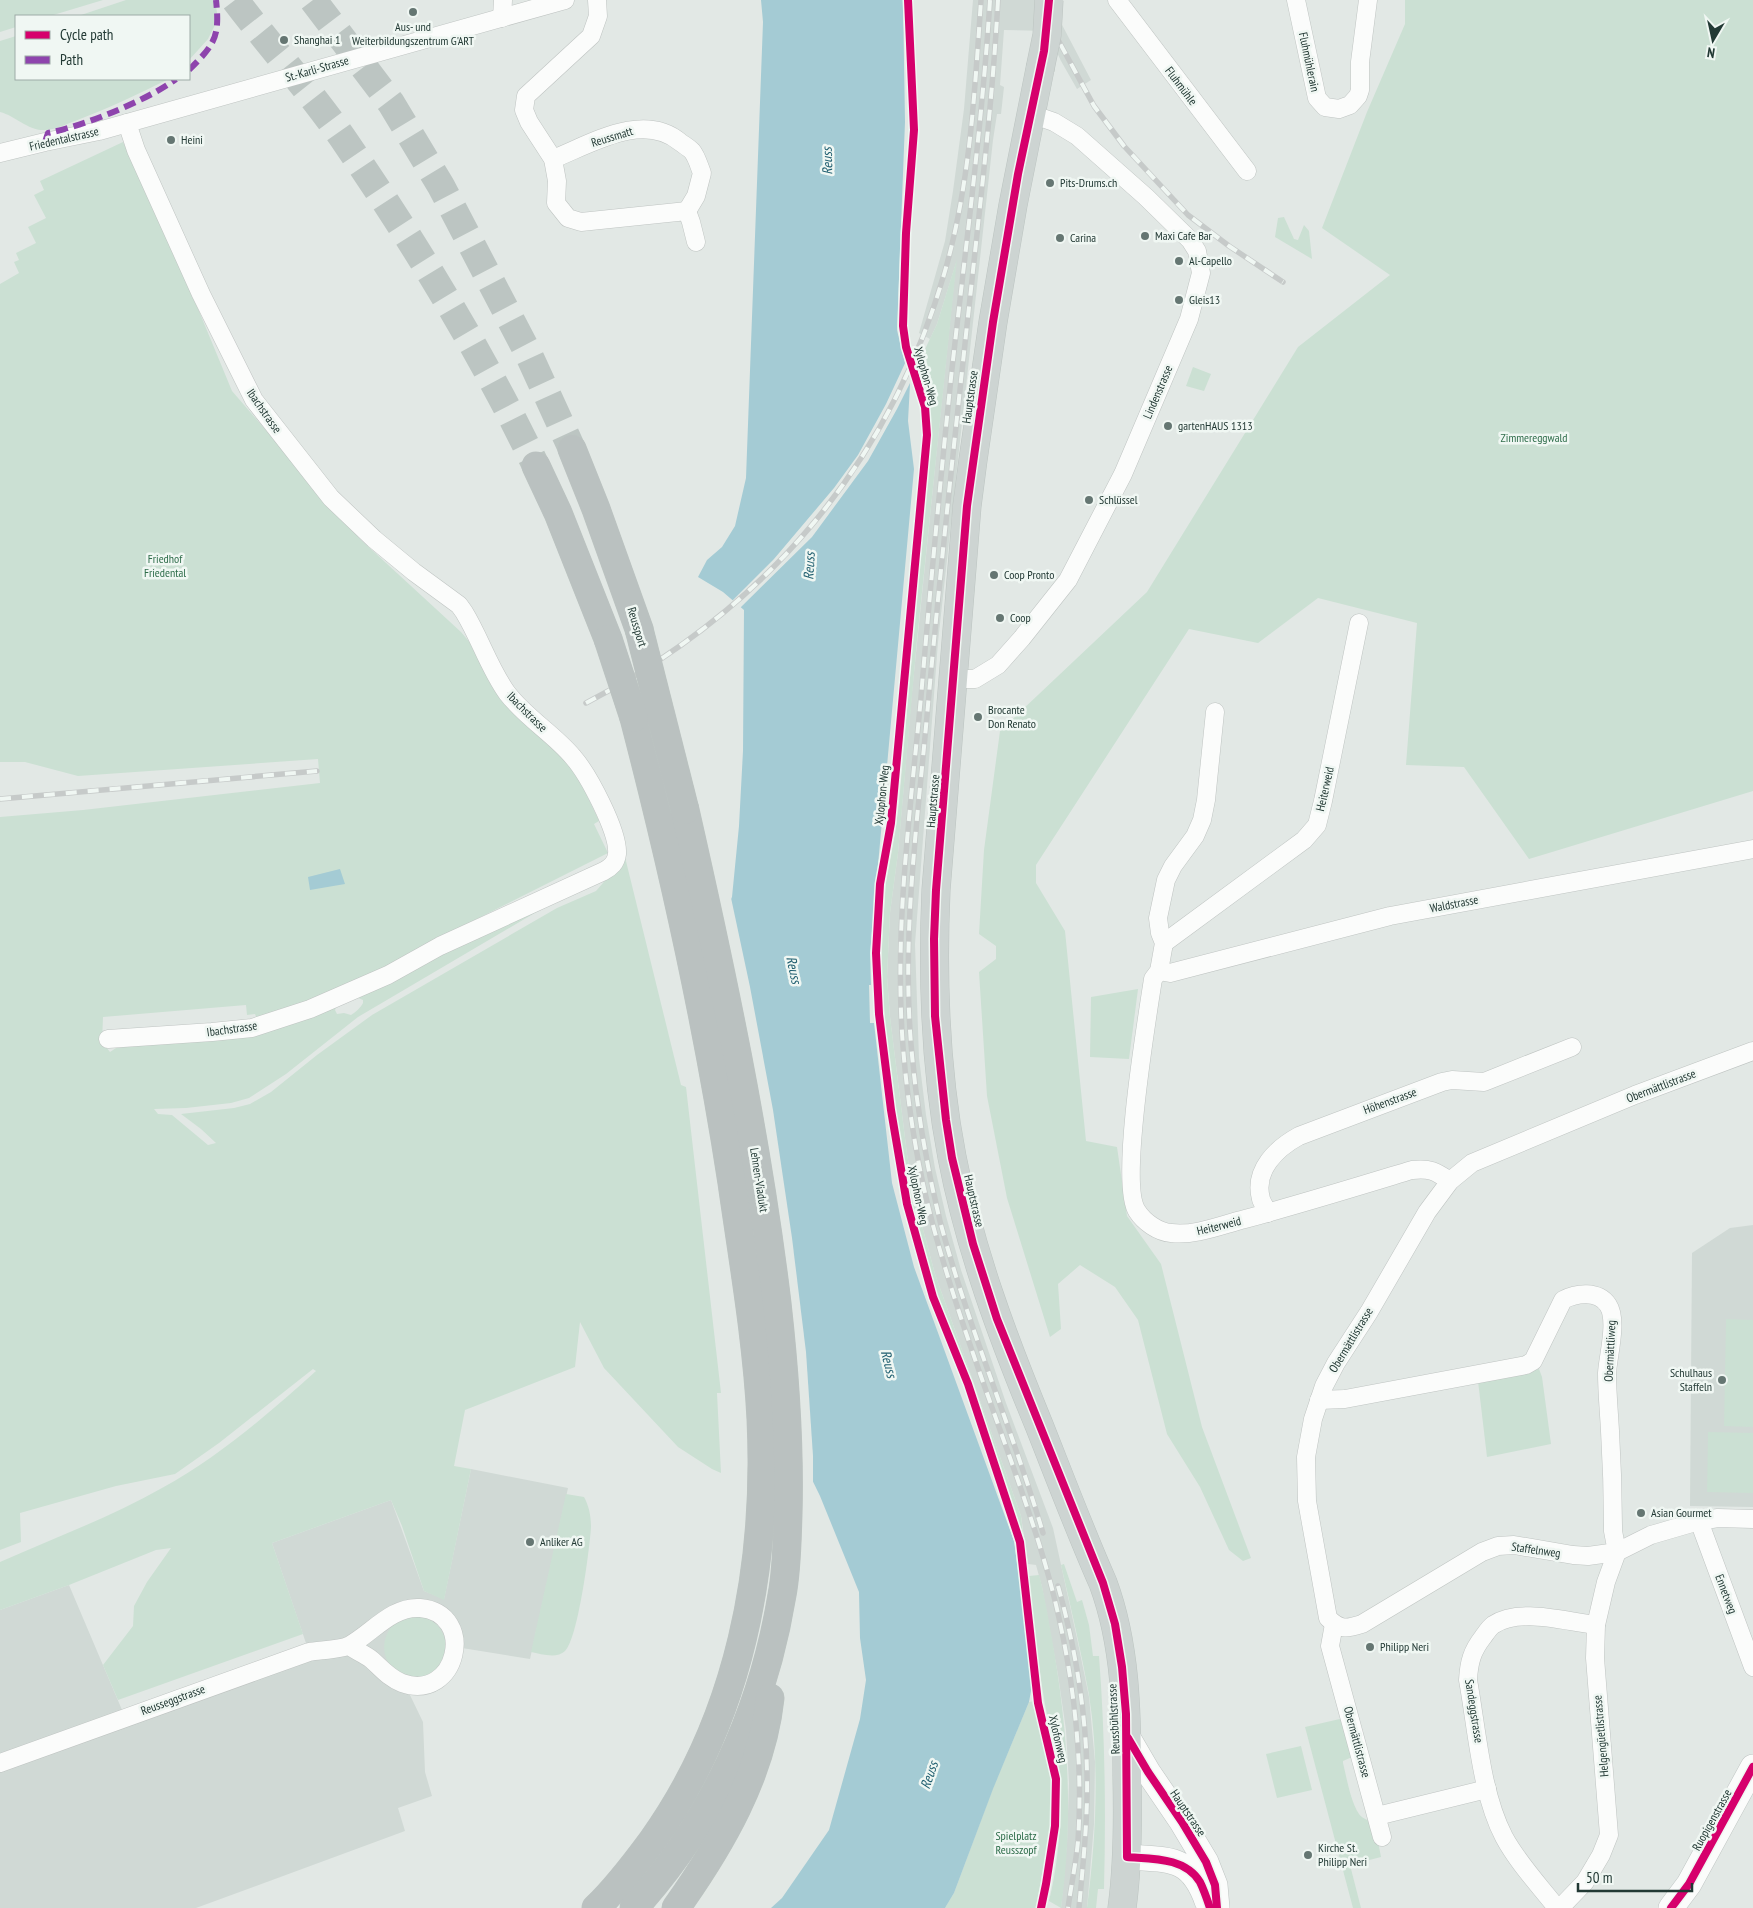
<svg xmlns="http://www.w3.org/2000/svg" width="1753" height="1908" font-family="'PT Sans Narrow',sans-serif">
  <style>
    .built { fill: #d0d9d5 }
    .green { fill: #cbe0d3 }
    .water { fill: #a4cbd4 }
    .pier { fill: #e2e8e5 }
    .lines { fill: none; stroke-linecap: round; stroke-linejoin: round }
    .highway-tunnel { stroke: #bcc5c2; stroke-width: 28; stroke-dasharray: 28 14; stroke-linecap: butt }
    .street-casing { stroke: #bfc4c2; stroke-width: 19 }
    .secondary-casing { stroke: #bfc5c3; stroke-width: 26 }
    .primary-casing { stroke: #bcc4c1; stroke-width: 29 }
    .highway-casing { stroke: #bcc4c1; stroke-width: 29 }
    .street { stroke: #fbfcfb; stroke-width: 18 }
    .secondary { stroke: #fbfcfb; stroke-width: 25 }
    .primary { stroke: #cdd4d2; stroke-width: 28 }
    .highway { stroke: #bac1c0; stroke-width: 28 }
    .rail-casing { stroke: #c6cac9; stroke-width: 5.5 }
    .rail { stroke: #f0f7f3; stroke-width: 4; stroke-dasharray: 11; stroke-linecap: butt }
    .primary-bridge-casing { stroke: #bcc4c1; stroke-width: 29; stroke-linecap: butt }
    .highway-bridge-casing { stroke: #bcc4c1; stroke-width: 29; stroke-linecap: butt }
    .primary-bridge { stroke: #cdd4d2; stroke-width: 28 }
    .highway-bridge { stroke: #bac1c0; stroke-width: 28 }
    .quiet { stroke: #8e44ad; stroke-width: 6; stroke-dasharray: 12 6; stroke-linecap: butt }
    .cycleway-casing { stroke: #f0f7f3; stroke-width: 11 }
    .cycleway { stroke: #d6006c; stroke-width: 8 }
    .poi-dot { fill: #657672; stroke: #f0f7f3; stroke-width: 2 }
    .labels { text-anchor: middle; stroke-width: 5; stroke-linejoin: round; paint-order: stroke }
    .poi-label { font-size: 12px; fill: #223934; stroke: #f0f7f3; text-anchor: start }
    .street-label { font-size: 12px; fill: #223934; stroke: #f0f7f3 }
    .park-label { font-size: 12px; fill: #2e6d4a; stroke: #f0f7f3 }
    .water-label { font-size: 14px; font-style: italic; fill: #205f70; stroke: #f0f7f3 }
  </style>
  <rect width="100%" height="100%" fill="#e2e8e5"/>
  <g class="built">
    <polygon points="973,0 1049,0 1091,80 1077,89 1061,61 1047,31 1004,30 1000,85 1004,87 1001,114 997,114 993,140 938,642 915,944 919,1058 926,1115 935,1168 946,1216 961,1270 1006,1403 1053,1528 1078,1643 1089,1697 1095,1762 1094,1824 1087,1908 1061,1908 1067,1843 1069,1783 1066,1730 1058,1675 1042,1587 1036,1565 1028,1564 1021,1516 935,1274 917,1207 907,1154 890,1017 887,977 890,913 898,853 912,692 956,263 937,324 930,339 919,333 945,241 953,191 964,109"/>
    <polygon points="1753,1225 1753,1507 1690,1506 1692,1253 1730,1228"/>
    <polygon points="471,1469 568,1488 530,1659 462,1648 450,1676 435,1692 409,1693 423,1722 425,1772 432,1796 398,1808 405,1831 196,1908 0,1908 0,1610 69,1585 125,1717 309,1652 272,1543 391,1500 424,1591 444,1599"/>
  </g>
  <g class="green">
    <polygon points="0,0 103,0 50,16 16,16 16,27 0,32"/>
    <polygon points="126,0 215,0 218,19 208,39 189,60 189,16 78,16"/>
    <polygon points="1405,0 1753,0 1753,791 1529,859 1464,767 1406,765 1417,623 1318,598 1258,643 1189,629 1036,865 1036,883 1065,931 1086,1141 1117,1147 1127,1216 1161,1264 1202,1427 1251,1558 1243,1561 1229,1550 1200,1487 1167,1434 1138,1320 1115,1287 1080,1265 1058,1284 1061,1329 1050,1337 1007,1198 987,1096 979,972 996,959 996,946 979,934 984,850 1000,731 1147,592 1298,347 1390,275 1322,228 1367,112 1405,24"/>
    <path d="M 16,36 L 16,79 L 169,79 C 138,94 107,109 75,121 C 66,124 55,130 45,130 C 28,131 16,116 0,112 L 0,41 Z"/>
    <path d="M 123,142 L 158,212 L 232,391 L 360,539 L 461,632 L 572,763 L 599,821 L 594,824 L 608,853 L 437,939 L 398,963 L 258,1021 L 255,1014 L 247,1015 L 246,1005 L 103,1017 L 102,1042 L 110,1052 L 116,1048 L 142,1044 L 337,1005 L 335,1010 L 337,1014 L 344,1013 L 351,1015 C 356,1012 361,1007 363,1003 L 363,1000 L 356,997 L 438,956 L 545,907 L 358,1017 L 286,1074 L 249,1098 L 231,1103 L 186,1108 L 154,1109 L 158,1114 L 172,1115 L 208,1145 L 216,1143 L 201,1129 L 181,1114 L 234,1108 L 250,1104 L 271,1092 L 317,1055 L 372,1015 L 557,908 L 596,891 L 609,876 L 624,853 L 681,1085 L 686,1087 L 721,1393 L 717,1393 L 721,1473 L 712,1469 L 678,1447 L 604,1368 L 580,1322 L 575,1367 L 465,1410 L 454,1466 L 471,1469 L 444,1600 L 424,1591 L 402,1526 L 391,1500 L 272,1543 L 303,1634 L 118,1700 L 103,1665 L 133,1626 L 134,1606 L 147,1582 L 171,1548 L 156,1550 L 69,1585 L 0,1610 L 0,1562 C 54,1538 111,1517 162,1488 C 219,1457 268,1414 316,1371 L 313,1369 L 219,1443 L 175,1474 L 116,1486 L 20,1513 L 21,1542 L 0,1550 L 0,817 L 83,810 L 320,783 L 318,759 L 78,776 L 25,762 L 0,762 L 0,284 L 19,273 L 14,262 L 19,260 L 16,253 L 36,243 L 28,227 L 46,218 L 34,195 L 44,190 L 40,181 Z"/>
    <polygon points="1284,217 1294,239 1298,240 1304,225 1309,231 1312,259 1275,237 1278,218"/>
    <path d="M 957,259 L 917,640 L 898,853 L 890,913 L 887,977 L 890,1017 L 907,1154 L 917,1207 L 935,1274 L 1021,1516 L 1023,1534 L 1000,1473 L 967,1375 L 937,1298 L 915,1223 L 905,1186 L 885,1024 L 881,970 L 883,926 L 886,883 L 895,834 L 899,803 L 931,436 C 932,412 924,390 917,366 L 937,324 Z"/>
    <polygon points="1193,367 1211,374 1204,391 1186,386"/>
    <polygon points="1138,989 1129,1059 1090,1057 1091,997"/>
    <polygon points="1726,1319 1753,1320 1753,1427 1724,1426"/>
    <polygon points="1539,1369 1542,1377 1551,1444 1487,1457 1478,1381"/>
    <polygon points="1708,1432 1753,1433 1753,1493 1707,1492"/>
    <path d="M 566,1494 L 584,1497 C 589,1506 591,1516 591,1527 C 590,1546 578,1640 565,1651 C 557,1659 541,1654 531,1652 Z"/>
    <path d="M 1064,1564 L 1077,1602 L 1082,1600 L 1089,1625 L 1093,1656 L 1099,1656 C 1105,1734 1106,1811 1104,1889 L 1098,1889 L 1096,1908 L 1087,1908 C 1096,1839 1100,1764 1089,1695 C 1081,1651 1071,1608 1061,1565 Z"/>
    <path d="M 1039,1575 C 1045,1596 1048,1618 1052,1639 C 1068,1729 1074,1817 1061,1908 L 1049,1901 C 1059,1861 1064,1806 1058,1765 C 1055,1750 1050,1735 1048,1720 C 1039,1673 1033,1624 1029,1576 Z"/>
    <circle cx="415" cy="1647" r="31"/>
    <polygon points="1040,1700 1053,1778 1051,1824 1036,1908 945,1908 954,1893 993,1788 1029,1702"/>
    <path d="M 1344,1718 L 1352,1757 L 1343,1761 L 1343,1763 C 1347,1779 1350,1800 1359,1814 C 1363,1820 1371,1820 1375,1826 L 1381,1857 L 1350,1865 L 1361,1908 L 1353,1908 L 1305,1727 Z"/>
    <polygon points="1301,1746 1312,1790 1277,1798 1266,1754"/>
  </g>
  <g class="water">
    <polygon points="761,0 903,0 905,122 897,330 910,384 908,421 914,469 870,953 871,985 869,985 870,1023 874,1023 892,1183 914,1267 1014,1541 1033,1680 1029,1702 993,1789 954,1893 945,1908 771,1908 782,1898 829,1830 860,1719 866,1680 860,1638 859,1592 820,1496 757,1367 705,953 732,897 739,826 743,751 744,610 723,592 698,577 707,560 722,547 735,526 746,478 763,22"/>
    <polygon points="340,869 345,884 310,890 308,877"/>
  </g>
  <g class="pier">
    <polygon points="907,359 912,379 897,409 868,461 812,537 739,609 731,602 774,559 834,488 858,455 886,404"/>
    <polygon points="730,893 750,987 773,1110 792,1238 806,1352 813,1456 813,1488 755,1368 702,953"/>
  </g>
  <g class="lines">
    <g class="highway-tunnel">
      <path d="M 235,0 C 270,46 309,90 342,137 C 414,242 481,351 536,466"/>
      <polyline points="313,0 391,103 441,186 528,353 572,449"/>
    </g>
    <defs>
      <g id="street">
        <polyline points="597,0 598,16 591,36 526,96 524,110 529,122 553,159 557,181 556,203 568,218 581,222 687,211 691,222 696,242"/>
        <polyline points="1117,0 1247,171"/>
        <polyline points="1296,0 1317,98 1325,107 1339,109 1350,105 1358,96 1360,90 1360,62 1368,0"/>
        <polyline points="502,18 503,0"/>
        <polyline points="0,153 45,142 99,131 565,0"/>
        <path d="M 553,159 C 591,144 643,111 680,142 C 684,145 689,148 692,151 C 697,157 699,166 702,173 L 696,196 L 687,211"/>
        <polyline points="954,679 975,679 998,665 1022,638 1068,580 1123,474 1189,319 1201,273 1197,251 1190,240 1146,197 1077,136 1054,122 1031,114"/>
        <path d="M 1215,712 L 1206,800 L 1202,820 L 1195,836 L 1173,866 L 1166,880 L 1158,918 L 1160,933 L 1164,943 L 1159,971 L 1153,979 C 1147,1019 1119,1184 1137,1211 C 1144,1222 1158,1232 1171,1233 C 1196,1236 1221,1225 1245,1219 C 1301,1204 1356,1187 1412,1170 C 1430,1168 1435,1171 1450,1181"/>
        <polyline points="1164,943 1304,840 1317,825 1323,801 1359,623"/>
        <polyline points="1159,971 1170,973 1390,916 1753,849"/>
        <path d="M 108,1039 L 212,1032 L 252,1028 L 310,1009 L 388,975 L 440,946 L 604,871 C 611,867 616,863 617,854 C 619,832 588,774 573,757 C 554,734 526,718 507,693 C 489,668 480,638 464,612 L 459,605 L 414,572 L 374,539 L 331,498 L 254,400 L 201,294 L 136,150 L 127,123"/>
        <path d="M 1753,1051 L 1635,1095 L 1472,1163 L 1450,1181 L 1427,1212 L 1369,1312 L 1336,1363 L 1324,1386 L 1313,1419 L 1306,1457 L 1307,1501 L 1328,1618 C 1340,1630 1346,1629 1362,1624 L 1482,1552 L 1498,1546 L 1514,1545 L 1573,1555 L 1588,1556 L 1617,1552 L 1651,1535 L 1699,1521 L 1718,1518 L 1753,1519"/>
        <path d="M 1268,1213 C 1266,1208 1262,1203 1261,1199 C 1253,1170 1277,1148 1299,1136 L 1442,1082 L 1452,1080 L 1484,1082 L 1572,1047"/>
        <path d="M 1319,1400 L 1345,1399 L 1526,1365 L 1533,1361 L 1563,1300 C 1576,1293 1598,1290 1608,1305 C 1618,1320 1608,1356 1607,1373 C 1607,1392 1609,1412 1610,1431 C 1612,1464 1613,1498 1613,1531 L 1617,1552"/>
        <polyline points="1699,1521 1753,1667"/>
        <polyline points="1334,1624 1330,1646 1382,1837"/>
        <path d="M 0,1763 L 309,1652 C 319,1650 341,1650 350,1645 C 372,1633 392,1606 420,1608 C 478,1613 457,1703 402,1683 C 389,1678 381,1668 372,1660 C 365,1654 356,1651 349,1646"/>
        <polyline points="1377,1816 1487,1789"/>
        <path d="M 1557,1908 C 1539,1885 1518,1863 1504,1837 C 1481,1793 1477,1730 1468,1680 C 1469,1662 1472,1651 1483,1637 C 1486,1633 1489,1628 1493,1625 C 1520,1607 1566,1622 1596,1625"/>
        <polyline points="1560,1908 1585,1882 1601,1855 1609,1835 1595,1658 1596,1625 1606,1582 1617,1552"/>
      </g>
      <g id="secondary">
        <polyline points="1127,1736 1148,1772 1182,1822 1206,1862 1215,1885 1217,1908"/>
        <path d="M 1127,1857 C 1170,1860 1191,1856 1207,1901"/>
        <polyline points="1671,1908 1689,1884 1753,1767"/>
      </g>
      <path id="primary" d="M 1040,69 L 1013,205 L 993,322 L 973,460 L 967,506 L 936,890 C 932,980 935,1069 952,1157 C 970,1250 1003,1338 1039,1425 C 1060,1478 1080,1531 1103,1583 C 1126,1645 1127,1713 1127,1778 C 1128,1822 1128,1865 1122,1908"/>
      <g id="highway">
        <polyline points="572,449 596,509 639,629"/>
        <polyline points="536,466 558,513 608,639"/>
        <path d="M 596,1908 C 617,1888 635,1864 652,1841 C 740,1718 768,1567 761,1419 C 757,1340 743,1261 732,1183 C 708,1026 674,872 634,718"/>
        <path d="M 634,1908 C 713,1821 763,1711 782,1595 C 787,1569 787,1542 788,1515 C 790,1443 785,1374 777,1303 C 757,1137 722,973 685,810"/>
        <path d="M 676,1908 C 720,1846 762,1775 770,1698"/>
      </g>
    </defs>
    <use href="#street" class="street-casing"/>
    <use href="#secondary" class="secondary-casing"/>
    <use href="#primary" class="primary-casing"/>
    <use href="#highway" class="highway-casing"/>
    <use href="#street" class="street"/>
    <use href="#secondary" class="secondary"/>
    <use href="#primary" class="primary"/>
    <use href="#highway" class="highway"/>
    <defs>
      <g id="rail">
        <path d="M 990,0 C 982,126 965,252 951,378 C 940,484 930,591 921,697 C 910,813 894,931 903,1047 C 908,1108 918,1170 934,1229 C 956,1310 986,1390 1014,1469 C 1031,1518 1048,1567 1059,1618 C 1075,1690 1083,1767 1078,1841 C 1076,1863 1071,1886 1068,1908"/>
        <path d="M 998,0 C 993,94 982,187 972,280 C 956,425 940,571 927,716 C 917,824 902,935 911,1044 C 916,1103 926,1164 940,1221 C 968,1327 1012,1428 1043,1533"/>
        <polyline points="1050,25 1094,106 1124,146 1188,215 1229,246 1283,282"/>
        <path d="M 586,703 C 765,610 889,466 945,271 C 970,184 975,90 981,0"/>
        <polyline points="0,799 317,771"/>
        <path d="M 1058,1586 C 1075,1646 1086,1712 1087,1774 C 1088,1819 1083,1864 1079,1908"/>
      </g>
    </defs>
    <use href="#rail" class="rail-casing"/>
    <use href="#rail" class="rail"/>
    <defs>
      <polyline id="primary-bridge" points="1040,69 1047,35 1049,0"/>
      <g id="highway-bridge">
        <polyline points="639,629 685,810"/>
        <polyline points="608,639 634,718"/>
      </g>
    </defs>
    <use href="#primary-bridge" class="primary-bridge-casing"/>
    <use href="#highway-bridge" class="highway-bridge-casing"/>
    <use href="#primary-bridge" class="primary-bridge"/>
    <use href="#highway-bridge" class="highway-bridge"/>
    <g class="quiet">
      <path d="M 189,70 C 215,44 220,37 216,0"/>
      <path d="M 45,142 L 48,133 C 84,126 148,100 176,79"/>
    </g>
    <defs>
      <g id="cycleway">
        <polyline points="908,0 914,130 906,233 903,326 906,347 925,407 927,435 891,823 880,884 876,953 879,1014 891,1110 907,1204 933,1297 968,1384 1020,1542 1038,1703 1056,1779 1055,1826 1046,1884 1041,1908"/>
        <path d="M 1049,0 L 1044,51 L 1018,174 L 993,322 L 967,506 L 936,890 L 934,939 L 935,1016 L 946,1120 L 952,1158 L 973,1244 L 997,1319 L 1103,1583 L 1115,1624 L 1122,1667 L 1126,1714 L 1127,1857 C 1152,1859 1185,1857 1200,1882 C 1204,1890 1207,1899 1210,1908"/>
        <polyline points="1128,1738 1148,1772 1182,1822 1206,1862 1215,1885 1217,1908"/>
        <polyline points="1671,1908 1689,1884 1753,1767"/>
      </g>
    </defs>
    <use href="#cycleway" class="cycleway-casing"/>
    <use href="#cycleway" class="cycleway"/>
  </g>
  <g class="poi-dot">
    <circle cx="413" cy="12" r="5"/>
    <circle cx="284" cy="40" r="5"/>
    <circle cx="171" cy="140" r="5"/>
    <circle cx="1050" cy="183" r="5"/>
    <circle cx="1145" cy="236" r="5"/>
    <circle cx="1060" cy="238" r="5"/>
    <circle cx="1179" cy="261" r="5"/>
    <circle cx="1179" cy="300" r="5"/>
    <circle cx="1168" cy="426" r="5"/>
    <circle cx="1089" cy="500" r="5"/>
    <circle cx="994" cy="575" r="5"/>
    <circle cx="1000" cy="618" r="5"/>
    <circle cx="978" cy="717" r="5"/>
    <circle cx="1722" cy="1380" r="5"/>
    <circle cx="1641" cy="1513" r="5"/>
    <circle cx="530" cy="1542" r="5"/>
    <circle cx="1370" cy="1647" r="5"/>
    <circle cx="1308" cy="1855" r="5"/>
  </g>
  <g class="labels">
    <g class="poi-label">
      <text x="413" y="31" text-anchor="middle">Aus- und<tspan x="413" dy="14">Weiterbildungszentrum G'ART</tspan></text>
      <text x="294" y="44">Shanghai 1</text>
      <text x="181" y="144">Heini</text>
      <text x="1060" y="187">Pits-Drums.ch</text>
      <text x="1155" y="240">Maxi Cafe Bar</text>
      <text x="1070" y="242">Carina</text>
      <text x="1189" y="265">Al-Capello</text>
      <text x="1189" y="304">Gleis13</text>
      <text x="1178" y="430">gartenHAUS 1313</text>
      <text x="1099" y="504">Schlüssel</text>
      <text x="1004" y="579">Coop Pronto</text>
      <text x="1010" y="622">Coop</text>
      <text x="988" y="714">Brocante<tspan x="988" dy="14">Don Renato</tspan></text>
      <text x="1712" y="1377" text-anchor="end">Schulhaus<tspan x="1712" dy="14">Staffeln</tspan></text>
      <text x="1651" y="1517">Asian Gourmet</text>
      <text x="540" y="1546">Anliker AG</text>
      <text x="1380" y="1651">Philipp Neri</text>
      <text x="1318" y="1852">Kirche St.<tspan x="1318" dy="14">Philipp Neri</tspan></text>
    </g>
    <g class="street-label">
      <text transform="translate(1309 62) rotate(78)" y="4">Fluhmühlerain</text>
      <text transform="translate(317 69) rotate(-16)" y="4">St.-Karli-Strasse</text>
      <text transform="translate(1181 86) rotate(53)" y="4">Fluhmühle</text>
      <text transform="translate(612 137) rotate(-17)" y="4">Reussmatt</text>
      <text transform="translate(64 139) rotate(-13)" y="4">Friedentalstrasse</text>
      <text transform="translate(926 376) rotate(74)" y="4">Xylophon-Weg</text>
      <text transform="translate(1158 392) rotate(-67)" y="4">Lindenstrasse</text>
      <text transform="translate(970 397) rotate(-82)" y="4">Hauptstrasse</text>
      <text transform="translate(264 411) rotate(55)" y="4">Ibachstrasse</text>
      <text transform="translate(637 627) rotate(73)" y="4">Reussport</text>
      <text transform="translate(527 712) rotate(45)" y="4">Ibachstrasse</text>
      <text transform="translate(1325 789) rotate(-77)" y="4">Heiterweid</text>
      <text transform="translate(882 795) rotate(-84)" y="4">Xylophon-Weg</text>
      <text transform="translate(933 801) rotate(-85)" y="4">Hauptstrasse</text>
      <text transform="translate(1454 904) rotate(-11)" y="4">Waldstrasse</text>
      <text transform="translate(232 1029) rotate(-8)" y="4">Ibachstrasse</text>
      <text transform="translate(1661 1086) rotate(-21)" y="4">Obermättlistrasse</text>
      <text transform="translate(1390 1101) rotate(-20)" y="4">Höhenstrasse</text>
      <text transform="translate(759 1180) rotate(81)" y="4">Lehnen-Viadukt</text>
      <text transform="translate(918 1195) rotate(78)" y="4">Xylophon-Weg</text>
      <text transform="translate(974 1201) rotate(77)" y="4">Hauptstrasse</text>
      <text transform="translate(1219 1226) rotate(-14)" y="4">Heiterweid</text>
      <text transform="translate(1351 1340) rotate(-59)" y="4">Obermättlistrasse</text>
      <text transform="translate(1610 1351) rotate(-87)" y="4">Obermättliweg</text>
      <text transform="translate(1536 1550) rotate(8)" y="4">Staffelnweg</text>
      <text transform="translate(1726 1594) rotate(69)" y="4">Ennetweg</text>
      <text transform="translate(173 1700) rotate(-20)" y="4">Reusseggstrasse</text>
      <text transform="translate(1474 1711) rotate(81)" y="4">Sandeggstrasse</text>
      <text transform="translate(1114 1719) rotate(-93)" y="4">Reussbühlstrasse</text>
      <text transform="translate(1601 1736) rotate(-95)" y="4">Helgengüetlistrasse</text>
      <text transform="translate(1058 1739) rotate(77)" y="4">Xylofonweg</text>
      <text transform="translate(1357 1742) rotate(75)" y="4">Obermättlistrasse</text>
      <text transform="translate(1188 1813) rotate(56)" y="4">Hauptstrasse</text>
      <text transform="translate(1712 1820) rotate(-61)" y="4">Ruopigenstrasse</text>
    </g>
    <g class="park-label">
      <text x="1534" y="442">Zimmereggwald</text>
      <text x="165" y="563">Friedhof<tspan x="165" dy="14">Friedental</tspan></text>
      <text x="1016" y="1840">Spielplatz<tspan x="1016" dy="14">Reusszopf</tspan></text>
    </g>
    <g class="water-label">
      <text transform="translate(827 161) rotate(-91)" y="5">Reuss</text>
      <text transform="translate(809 566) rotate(-87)" y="5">Reuss</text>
      <text transform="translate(794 970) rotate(78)" y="5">Reuss</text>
      <text transform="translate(889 1364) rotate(76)" y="5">Reuss</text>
      <text transform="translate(929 1775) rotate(-71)" y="5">Reuss</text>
    </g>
  </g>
  <rect x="15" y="15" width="175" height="65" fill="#f0f7f3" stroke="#9eaba7"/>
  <rect x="25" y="31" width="25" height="8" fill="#d6006c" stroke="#9eaba7"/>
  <text x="60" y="40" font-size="15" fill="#223934">Cycle path</text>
  <rect x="25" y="56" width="25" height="8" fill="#8e44ad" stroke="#9eaba7"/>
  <text x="60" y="65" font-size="15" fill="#223934">Path</text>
  <g transform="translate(1713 40) rotate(189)" stroke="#f0f7f3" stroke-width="4" paint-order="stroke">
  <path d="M0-4L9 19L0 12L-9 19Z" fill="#223934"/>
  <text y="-8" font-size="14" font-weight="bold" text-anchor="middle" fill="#223934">N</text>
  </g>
  <path d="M1578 1883v8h114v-8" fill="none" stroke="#223934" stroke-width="2.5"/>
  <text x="1586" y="1883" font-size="15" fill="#223934" stroke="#f0f7f3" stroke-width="4" paint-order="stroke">50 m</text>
</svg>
